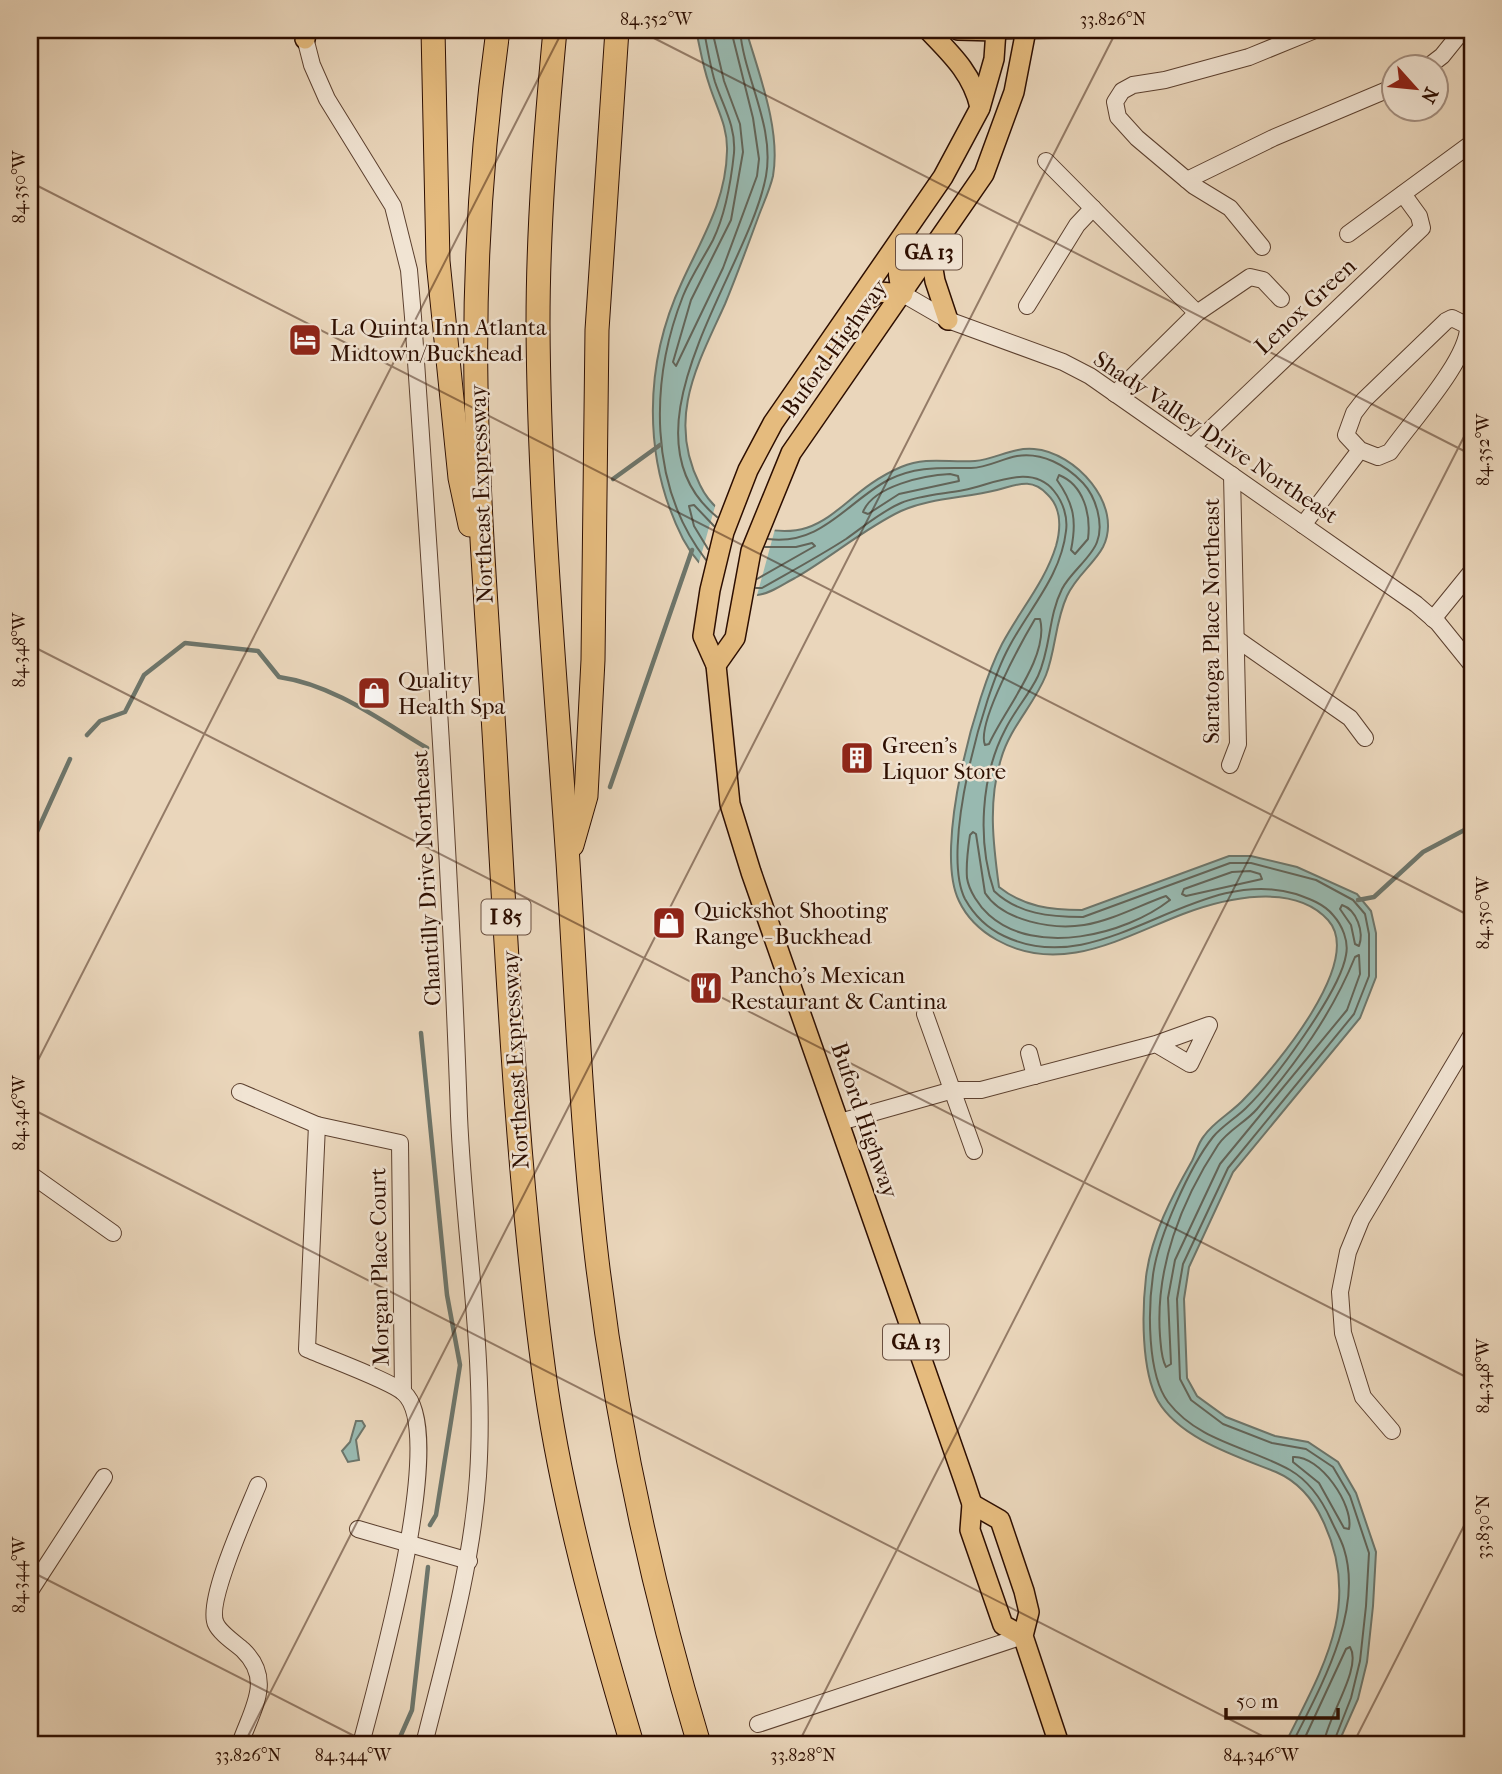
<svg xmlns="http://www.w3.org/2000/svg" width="1502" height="1774" font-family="'IM FELL French Canon',serif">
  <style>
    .water { fill: #98b9b0; stroke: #6d756a; stroke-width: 2 }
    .pier { fill: #ead6bb }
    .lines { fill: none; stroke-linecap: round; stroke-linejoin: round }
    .shore { stroke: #626458; stroke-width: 2 }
    .stream { stroke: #6d756a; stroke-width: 4.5 }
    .minor-casing { stroke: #5c402f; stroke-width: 18 }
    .major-casing { stroke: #2d0e00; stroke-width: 22 }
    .highway-casing { stroke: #2d0e00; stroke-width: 25 }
    .minor { stroke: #f1e4d3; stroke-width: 16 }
    .major { stroke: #e5bb7e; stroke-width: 19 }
    .highway { stroke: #e5bb7e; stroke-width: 23 }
    .ticks { fill: none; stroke: #2d0e00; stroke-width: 2; stroke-opacity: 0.45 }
    .labels { text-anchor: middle; stroke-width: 5; stroke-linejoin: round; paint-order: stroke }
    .shield { fill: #f1e4d3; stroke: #684e3f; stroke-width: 2 }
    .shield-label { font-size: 21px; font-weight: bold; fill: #2d0e00 }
    .street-label { font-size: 23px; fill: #2d0e00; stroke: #f1e4d3 }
    .poi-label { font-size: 23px; fill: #2d0e00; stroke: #f1e4d3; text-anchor: start }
    .neatline { fill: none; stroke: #2d0e00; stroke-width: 2.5 }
    .ticks-label { font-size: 18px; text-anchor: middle; fill: #2d0e00 }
  </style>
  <rect width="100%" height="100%" fill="#ead6bb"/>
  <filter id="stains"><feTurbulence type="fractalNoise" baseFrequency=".00286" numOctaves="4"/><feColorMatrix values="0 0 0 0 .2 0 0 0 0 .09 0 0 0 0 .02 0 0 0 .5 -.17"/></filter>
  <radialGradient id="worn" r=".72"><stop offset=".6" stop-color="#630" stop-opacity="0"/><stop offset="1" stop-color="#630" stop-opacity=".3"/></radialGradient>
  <g class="water">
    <path d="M 696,30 L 746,30 C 759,74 781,130 773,176 C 770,189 764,202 759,215 C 748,245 737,275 725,304 C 698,364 666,418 700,485 C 709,504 725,517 745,524 C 828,551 835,495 901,467 C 928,456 948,463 975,461 C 996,459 1013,447 1034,449 C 1075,452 1124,505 1103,547 C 1094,564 1076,576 1067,596 C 1055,622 1056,649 1046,675 C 1034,705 1010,727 1001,759 C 988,801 993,843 999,887 C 1024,907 1051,910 1082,910 L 1229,856 L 1251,856 L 1297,867 L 1357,894 L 1371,911 L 1376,933 L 1376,977 L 1360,1018 L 1233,1172 L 1189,1267 L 1184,1299 L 1187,1378 L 1197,1396 L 1226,1417 L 1275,1436 L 1308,1442 L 1338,1462 L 1356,1493 L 1376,1552 L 1373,1606 L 1367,1662 L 1358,1699 L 1338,1744 L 1285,1744 C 1322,1669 1363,1605 1323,1521 C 1313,1499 1299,1482 1276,1472 C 1239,1457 1180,1439 1158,1401 C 1141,1370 1142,1311 1146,1277 C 1151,1236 1172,1196 1192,1161 C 1196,1153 1198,1143 1204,1136 C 1214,1121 1233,1112 1245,1098 C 1275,1067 1365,961 1328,920 C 1294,882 1225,898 1183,914 C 1123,937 1061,976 997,940 C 981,931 967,918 959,901 C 933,849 976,694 1002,644 C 1020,610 1045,582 1056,546 C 1061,528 1062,508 1047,494 C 1031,477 1017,485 997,490 C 966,498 930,498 901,511 C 865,528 830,558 795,578 C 783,584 770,594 757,595 C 742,597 731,588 719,580 C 703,569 692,556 683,539 C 642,458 644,363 682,282 C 702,238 726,201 727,151 C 728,126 716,107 709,84 C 703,67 700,48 696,30 Z"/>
    <polygon points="356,1421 362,1421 365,1426 356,1440 359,1460 348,1462 342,1451 350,1442"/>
  </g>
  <polygon class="pier" points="716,503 733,516 752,525 775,529 756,599 739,597 719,586 698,566"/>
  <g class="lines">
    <g class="shore">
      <path d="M 704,30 C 707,47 710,65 715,82 C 723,106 736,126 734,153 C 731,182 726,213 713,240 C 703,259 691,276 683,296 C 650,380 648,485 706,560"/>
      <polyline points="712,30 724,81 740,124 743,152 731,220 691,300 673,362 676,366 723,268 757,176 759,159 753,118 731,30"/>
      <path d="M 950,474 L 958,476 L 959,481 L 899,494 L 868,514 L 863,512 C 873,486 925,475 950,474 Z"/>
      <path d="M 1059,475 C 1084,485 1091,515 1088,539 L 1075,554 L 1071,550 C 1077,521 1074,504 1057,480 Z"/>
      <path d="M 717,517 C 613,432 748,273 766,176 C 775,126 744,78 740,30"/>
      <path d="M 768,539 C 821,546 847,502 888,480 C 916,466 940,468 971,468 C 987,468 1001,459 1017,456 C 1042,452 1066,465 1083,483 C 1096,497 1104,524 1097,542 C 1092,557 1070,573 1062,589 C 1048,617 1051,648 1038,676 C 1029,695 1014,711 1005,730 C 981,776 977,841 994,891 C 1018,914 1050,917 1083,917 L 1230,863 L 1251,863 L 1316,880 L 1353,900 L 1365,914 L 1369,934 L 1369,976 L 1354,1014 L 1228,1168 L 1183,1264 L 1177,1299 L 1180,1379 L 1191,1400 L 1223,1424 L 1272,1443 L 1306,1449 L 1333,1467 L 1350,1496 L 1369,1553 L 1366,1606 L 1360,1661 L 1351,1698 L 1333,1744"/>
      <polyline points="708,549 694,526 689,506 694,505 714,526"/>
      <polyline points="757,579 815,546 812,543 796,547 765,547"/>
      <path d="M 756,588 L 762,588 C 790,572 818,557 846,539 C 863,527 882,511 901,503 C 919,495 944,494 964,490 C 994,484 1032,463 1054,491 C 1063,502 1068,517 1066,531 C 1061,576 1029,609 1009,647 C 983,695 940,850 965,899 C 974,915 987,928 1004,936 C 1104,984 1195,863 1296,894 C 1310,899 1324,904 1333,915 C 1342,925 1349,941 1346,955 C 1340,992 1274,1081 1246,1108 C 1236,1118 1222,1126 1213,1137 C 1190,1166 1158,1237 1153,1275 C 1148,1309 1147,1374 1168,1402 C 1199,1442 1249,1447 1290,1470 C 1309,1481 1322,1500 1331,1520 C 1335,1529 1341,1539 1344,1549 C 1364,1612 1319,1690 1292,1744"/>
      <path d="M 1040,619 C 1050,656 1004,710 989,744 L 985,745 C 976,724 1022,641 1035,619 Z"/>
      <path d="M 973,832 L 976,834 L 985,893 C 1003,921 1053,930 1084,925 C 1111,921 1140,905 1166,896 L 1170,900 C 1125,935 1036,957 989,915 C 979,906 969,891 967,878 C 966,865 968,848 970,835 Z"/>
      <polygon points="1250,871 1260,874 1262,879 1186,896 1182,894 1184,889 1232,872"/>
      <path d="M 1342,905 C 1357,910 1364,932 1359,946 L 1355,944 L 1351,925 L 1340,909 Z"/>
      <path d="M 1359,955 L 1360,974 L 1347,1010 L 1220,1164 L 1175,1260 L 1168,1298 L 1171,1364 L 1166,1367 C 1161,1358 1161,1346 1160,1336 C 1155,1268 1181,1201 1218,1145 C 1227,1131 1246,1122 1257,1109 C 1297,1062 1332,1014 1355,957 Z"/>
      <path d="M 1293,1457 C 1320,1455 1354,1505 1349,1529 L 1344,1528 L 1319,1483 L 1293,1462 Z"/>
      <path d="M 1302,1744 L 1346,1649 L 1350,1647 C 1363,1668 1325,1721 1324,1744"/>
    </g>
    <g class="stream">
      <polyline points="613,479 660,445"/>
      <path d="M 87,735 L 100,721 L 125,712 L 144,675 L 185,643 L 258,651 L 279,677 C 334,685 380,720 427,748"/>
      <polyline points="610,787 692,550"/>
      <polyline points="30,847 70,759"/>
      <polyline points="1358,900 1374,897 1423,852 1472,826"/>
      <polyline points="421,1033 447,1295 460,1365 436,1515 430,1525"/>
      <polyline points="397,1744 412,1710 428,1567"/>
    </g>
    <defs>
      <g id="minor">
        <path d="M 303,30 L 312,65 L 327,99 L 393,206 L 409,270 L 413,317 C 431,584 450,849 459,1116 C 464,1236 486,1356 478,1476 C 472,1567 446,1656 424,1744"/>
        <polyline points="996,31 1052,30"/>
        <polyline points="1429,66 1442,56 1463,30"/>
        <polyline points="1046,161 1197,313"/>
        <polyline points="1187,180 1273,138 1394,87"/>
        <polyline points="1348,234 1472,143"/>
        <polyline points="1262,247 1230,208 1194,186 1137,138 1118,117 1115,102 1122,91 1133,85 1165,80 1249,57 1315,30"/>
        <polyline points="903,294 948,320 1063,362 1090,376 1416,604 1438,623 1472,665"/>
        <polyline points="1027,306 1077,225 1093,208"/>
        <polyline points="1115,394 1197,313 1250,277 1263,280 1281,299"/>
        <polyline points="1192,447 1422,228 1419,216 1403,194"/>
        <path d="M 1303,525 L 1360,450 L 1346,435 L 1354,413 L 1364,400 L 1446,321 L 1452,318 L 1468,326 C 1469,359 1410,423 1390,452 L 1378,457 L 1360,450"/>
        <polyline points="1433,619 1472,571"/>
        <polyline points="1238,640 1350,718 1365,738"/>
        <polyline points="1230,765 1238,744 1232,475"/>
        <polyline points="925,1014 974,1151"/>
        <polyline points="1029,1053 1035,1076"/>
        <polyline points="240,1092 317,1125 400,1143 403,1392"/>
        <polyline points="840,1122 953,1090 981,1090 1156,1044 1209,1025 1190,1064 1156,1044"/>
        <path d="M 317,1125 L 307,1349 C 327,1358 391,1381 404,1393 C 449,1433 376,1685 361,1744"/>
        <polyline points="30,1174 113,1233"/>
        <polyline points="1392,1431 1363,1397 1343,1333 1340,1292 1348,1252 1361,1220 1472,1034"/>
        <polyline points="358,1529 469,1561"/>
        <polyline points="30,1591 104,1477"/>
        <polyline points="758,1724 1023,1636"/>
        <path d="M 240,1744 C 252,1709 274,1680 243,1650 C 235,1643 220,1633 216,1624 C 205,1603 248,1510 258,1485"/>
      </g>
      <g id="major">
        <path d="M 928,30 C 951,54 972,73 980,107"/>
        <polyline points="958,30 996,31"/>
        <polyline points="996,30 994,59 980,108 943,177 773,423 748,470 724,532 710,590 703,636 716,665 730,804 751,872 964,1480 972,1504 970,1530 1003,1625 1023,1636"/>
        <polyline points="305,39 307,30"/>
        <polyline points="930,251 935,281 948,320"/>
        <path d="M 857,307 L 879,292 L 903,294 C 896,272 896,263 908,242"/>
        <polyline points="716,665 735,638 751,551 791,453 984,174 1014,92 1026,30"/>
        <polyline points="972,1504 1000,1520 1024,1591 1029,1612 1023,1636 1059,1744"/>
      </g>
      <g id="highway">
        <polyline points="433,30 438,261 460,478 470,525"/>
        <path d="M 498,30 C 482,147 474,266 476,385 C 478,507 488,628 495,749 C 507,957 516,1166 544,1373 C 561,1498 596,1623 632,1744"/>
        <path d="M 555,30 C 546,127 538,226 538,324 C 539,504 556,683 568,862 C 576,989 581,1116 595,1243 C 614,1412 650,1581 699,1744"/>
        <polyline points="572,845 586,796 593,660 597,330 617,30"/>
      </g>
    </defs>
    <use href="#minor" class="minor-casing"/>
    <use href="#major" class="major-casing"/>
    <use href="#highway" class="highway-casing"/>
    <use href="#minor" class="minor"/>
    <use href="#major" class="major"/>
    <use href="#highway" class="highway"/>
  </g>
  <path class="ticks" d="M 638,30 L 1472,455M 30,182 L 1472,917M 30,645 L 1472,1380M 30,1076 L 563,30M 30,1108 L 1278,1744M 30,1571 L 370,1744M 244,1744 L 1117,30M 798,1744 L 1472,421M 1353,1744 L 1472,1510"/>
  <defs>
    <symbol id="hotel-square" viewBox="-11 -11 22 22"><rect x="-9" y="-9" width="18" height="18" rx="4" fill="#8f2418" stroke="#f1e4d3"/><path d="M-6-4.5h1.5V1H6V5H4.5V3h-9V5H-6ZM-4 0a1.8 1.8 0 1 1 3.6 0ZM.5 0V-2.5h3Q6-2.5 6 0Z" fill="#fff"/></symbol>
    <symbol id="shop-square" viewBox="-11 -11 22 22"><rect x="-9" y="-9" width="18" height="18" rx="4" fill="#8f2418" stroke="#f1e4d3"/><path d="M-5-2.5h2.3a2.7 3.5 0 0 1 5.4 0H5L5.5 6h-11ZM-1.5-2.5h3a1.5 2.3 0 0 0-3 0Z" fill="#fff"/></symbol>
    <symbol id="building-square" viewBox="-11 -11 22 22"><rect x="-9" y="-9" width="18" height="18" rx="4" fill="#8f2418" stroke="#f1e4d3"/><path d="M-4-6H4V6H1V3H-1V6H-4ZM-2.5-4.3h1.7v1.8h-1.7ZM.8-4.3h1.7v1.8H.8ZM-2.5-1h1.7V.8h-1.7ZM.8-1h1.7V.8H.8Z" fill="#fff"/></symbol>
    <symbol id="restaurant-square" viewBox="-11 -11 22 22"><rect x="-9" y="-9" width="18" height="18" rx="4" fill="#8f2418" stroke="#f1e4d3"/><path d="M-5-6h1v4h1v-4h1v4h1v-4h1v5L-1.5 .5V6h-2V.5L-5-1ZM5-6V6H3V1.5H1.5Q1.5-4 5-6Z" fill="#fff"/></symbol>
  </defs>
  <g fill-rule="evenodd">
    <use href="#hotel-square" x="286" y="321" width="38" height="38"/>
    <use href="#shop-square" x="355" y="674" width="38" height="38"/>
    <use href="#building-square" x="838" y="739" width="38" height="38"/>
    <use href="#shop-square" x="650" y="904" width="38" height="38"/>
    <use href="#restaurant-square" x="687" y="969" width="38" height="38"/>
  </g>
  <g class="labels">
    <g class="shield">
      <rect x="896" y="234.5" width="66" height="35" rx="5"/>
      <rect x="481.5" y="899.5" width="49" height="35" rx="5"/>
      <rect x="883" y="1324.5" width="66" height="35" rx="5"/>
    </g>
    <g class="shield-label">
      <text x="929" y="259">GA 13</text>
      <text x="506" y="924">I 85</text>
      <text x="916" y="1349">GA 13</text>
    </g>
    <g class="street-label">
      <text transform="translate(1305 306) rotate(-43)" y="8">Lenox Green</text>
      <text transform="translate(834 348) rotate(-54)" y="8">Buford Highway</text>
      <text transform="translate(1216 437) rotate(34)" y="8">Shady Valley Drive Northeast</text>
      <text transform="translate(481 494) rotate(-92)" y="8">Northeast Expressway</text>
      <text transform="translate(1211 621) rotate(-90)" y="8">Saratoga Place Northeast</text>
      <text transform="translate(426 878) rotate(-93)" y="8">Chantilly Drive Northeast</text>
      <text transform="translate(515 1060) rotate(-93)" y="8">Northeast Expressway</text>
      <text transform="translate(865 1120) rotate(71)" y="8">Buford Highway</text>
      <text transform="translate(379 1267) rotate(-91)" y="8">Morgan Place Court</text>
    </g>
    <g class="poi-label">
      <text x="330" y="335">La Quinta Inn Atlanta<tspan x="330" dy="26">Midtown/Buckhead</tspan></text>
      <text x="398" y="688">Quality<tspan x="398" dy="26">Health Spa</tspan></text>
      <text x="882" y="753">Green's<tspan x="882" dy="26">Liquor Store</tspan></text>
      <text x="694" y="918">Quickshot Shooting<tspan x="694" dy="26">Range - Buckhead</tspan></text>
      <text x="730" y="983">Pancho's Mexican<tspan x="730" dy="26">Restaurant &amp; Cantina</tspan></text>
    </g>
  </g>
  <rect width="1502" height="1774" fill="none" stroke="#ead6bb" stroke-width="77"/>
  <g transform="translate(1415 88) rotate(117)"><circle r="33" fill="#f1e4d3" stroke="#a38e7f" stroke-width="2"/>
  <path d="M0-5L12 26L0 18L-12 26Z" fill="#8f2418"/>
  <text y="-10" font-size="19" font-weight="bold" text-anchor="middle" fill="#2d0e00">N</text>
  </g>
  <path d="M1226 1708v10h112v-10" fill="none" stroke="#2d0e00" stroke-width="3.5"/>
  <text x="1236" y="1708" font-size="21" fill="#2d0e00" stroke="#f1e4d3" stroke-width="5" paint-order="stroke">50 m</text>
  <rect x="38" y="38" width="1426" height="1698" class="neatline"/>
  <g class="ticks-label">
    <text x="656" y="25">84.352°W</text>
    <text x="1113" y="25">33.826°N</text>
    <text transform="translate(19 187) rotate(-90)" y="6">84.350°W</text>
    <text transform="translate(1483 450) rotate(-90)" y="6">84.352°W</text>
    <text transform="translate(19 650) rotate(-90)" y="6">84.348°W</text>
    <text transform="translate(1483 913) rotate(-90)" y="6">84.350°W</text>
    <text transform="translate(19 1113) rotate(-90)" y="6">84.346°W</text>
    <text transform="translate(1483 1376) rotate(-90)" y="6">84.348°W</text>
    <text transform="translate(1483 1527) rotate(-90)" y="6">33.830°N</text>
    <text transform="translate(19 1575) rotate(-90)" y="6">84.344°W</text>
    <text x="248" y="1761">33.826°N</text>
    <text x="353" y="1761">84.344°W</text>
    <text x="803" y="1761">33.828°N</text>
    <text x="1261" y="1761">84.346°W</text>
  </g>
  <rect width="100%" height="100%" filter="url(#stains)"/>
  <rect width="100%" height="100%" fill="url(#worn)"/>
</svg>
